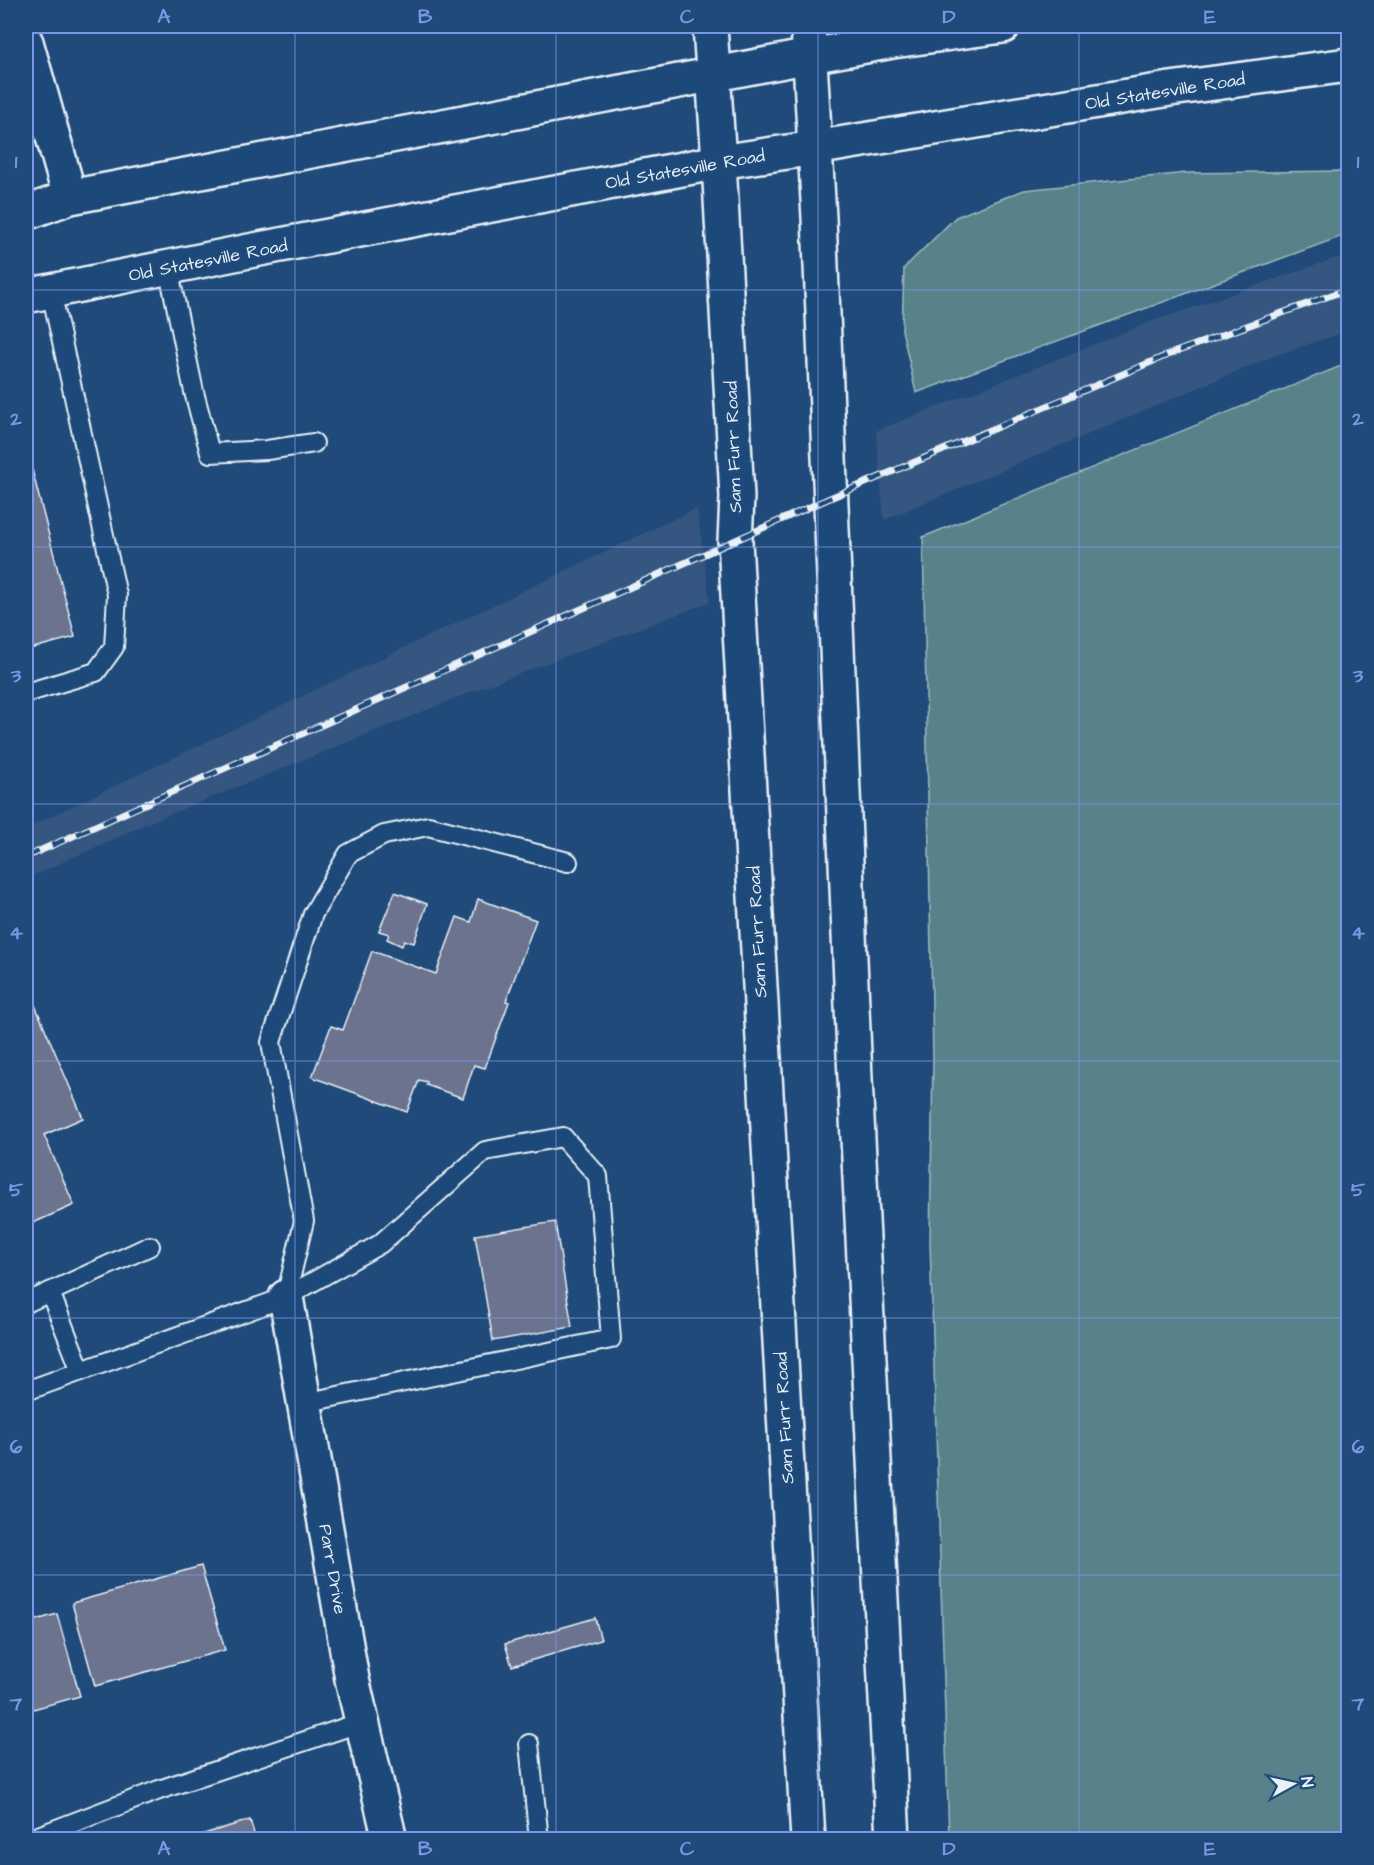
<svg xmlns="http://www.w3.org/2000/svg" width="1374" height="1865" font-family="'Architects Daughter',sans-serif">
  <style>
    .built { fill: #365680 }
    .green { fill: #588289; stroke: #a0bac0; stroke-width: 1.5 }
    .building { fill: #6c738f; stroke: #e8f1f8; stroke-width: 1.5 }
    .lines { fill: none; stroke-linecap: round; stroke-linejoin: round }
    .lane-casing { stroke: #e8f1f8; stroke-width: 22 }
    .street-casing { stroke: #e8f1f8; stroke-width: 38 }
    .primary-casing { stroke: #e8f1f8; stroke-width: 38 }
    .lane { stroke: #1f4a7a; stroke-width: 18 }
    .street { stroke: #1f4a7a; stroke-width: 33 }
    .primary { stroke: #1f4a7a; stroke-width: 33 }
    .rail-casing { stroke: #e8f1f8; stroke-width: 7 }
    .rail { stroke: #1f4a7a; stroke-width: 4.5; stroke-dasharray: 14; stroke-linecap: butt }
    .grid { fill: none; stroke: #7897e6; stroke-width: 1.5; stroke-opacity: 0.55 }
    .labels { text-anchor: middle; stroke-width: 6; stroke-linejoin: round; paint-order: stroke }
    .street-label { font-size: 18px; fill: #e8f1f8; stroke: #1f4a7a }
    .neatline { fill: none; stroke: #7897e6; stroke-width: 2 }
    .grid-label { font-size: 20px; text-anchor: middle; font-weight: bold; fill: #7897e6 }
  </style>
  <rect width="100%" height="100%" fill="#1f4a7a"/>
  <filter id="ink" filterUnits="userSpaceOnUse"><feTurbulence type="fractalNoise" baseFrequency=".0167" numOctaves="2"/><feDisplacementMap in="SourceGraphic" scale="12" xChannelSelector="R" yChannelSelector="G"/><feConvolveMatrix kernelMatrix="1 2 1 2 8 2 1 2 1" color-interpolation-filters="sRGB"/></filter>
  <g filter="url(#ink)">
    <g class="built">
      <polygon points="1348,254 1348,331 1276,355 884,520 876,431 1153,321"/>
      <polygon points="697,508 710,602 486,686 153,821 26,879 26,828"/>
    </g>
    <g class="green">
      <polygon points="1348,171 1348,234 916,393 902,330 904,268 956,217 1024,190 1186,173"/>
      <polygon points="1348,363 1348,1839 949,1839 930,1242 933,1059 923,537"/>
    </g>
    <g class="building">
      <polygon points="26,446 75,637 26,650"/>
      <polygon points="395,892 427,904 414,943 404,940 402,946 387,939 389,934 379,931"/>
      <polygon points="478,899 536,920 506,1001 509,1002 485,1068 474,1065 463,1098 426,1085 427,1082 419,1080 407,1112 312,1077 331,1026 343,1030 372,951 436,974 457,917 471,922"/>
      <polygon points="26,984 83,1118 44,1135 74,1205 26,1226"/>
      <polygon points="555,1222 572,1327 493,1341 475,1235"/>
      <polygon points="201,1566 225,1650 95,1686 72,1603"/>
      <polygon points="57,1614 80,1696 26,1711 26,1623"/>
      <polygon points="595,1618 601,1640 512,1666 505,1644"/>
      <polygon points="250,1820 256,1840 184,1840"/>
    </g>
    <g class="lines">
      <defs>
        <g id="lane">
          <polyline points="168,267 194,392 210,453 267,450 314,443"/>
          <polyline points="26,693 96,672 114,647 117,595 51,291"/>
          <polyline points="50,1292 81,1371"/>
          <polyline points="286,1297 304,1221 271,1042 313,914 348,854 384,835 428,826 568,862"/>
          <polyline points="26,1303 150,1246"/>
          <polyline points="26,1391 286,1297 380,1244 485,1151 563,1137 598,1176 611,1339 304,1403"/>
          <polyline points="529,1744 539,1840"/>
          <polyline points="28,1840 159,1790 362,1722"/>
        </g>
        <g id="street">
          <polyline points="26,42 70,197"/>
          <polyline points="286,1297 352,1679 390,1840"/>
        </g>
        <g id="primary">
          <polyline points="710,26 719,162 737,497 735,541 808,1840"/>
          <polyline points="808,26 819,218 855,1078 893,1840"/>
          <polyline points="26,213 70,197 810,56 893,41 1003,26"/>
          <polyline points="26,296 249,251 719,162 815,148 1170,89 1348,65"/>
        </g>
      </defs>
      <use href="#lane" class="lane-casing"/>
      <use href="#street" class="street-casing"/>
      <use href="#primary" class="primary-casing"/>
      <use href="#lane" class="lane"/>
      <use href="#street" class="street"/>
      <use href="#primary" class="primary"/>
      <defs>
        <polyline id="rail" points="26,857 830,498 1170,354 1348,289"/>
      </defs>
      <use href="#rail" class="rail-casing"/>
      <use href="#rail" class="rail"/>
    </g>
  </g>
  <path class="grid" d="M 295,26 L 295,1840M 556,26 L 556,1840M 818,26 L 818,1840M 1079,26 L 1079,1840M 26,290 L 1348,290M 26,547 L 1348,547M 26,804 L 1348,804M 26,1061 L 1348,1061M 26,1318 L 1348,1318M 26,1575 L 1348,1575"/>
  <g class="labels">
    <g class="street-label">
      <text transform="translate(1165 91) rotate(-9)" y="6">Old Statesville Road</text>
      <text transform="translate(685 169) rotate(-10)" y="6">Old Statesville Road</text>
      <text transform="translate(208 260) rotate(-11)" y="6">Old Statesville Road</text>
      <text transform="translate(733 447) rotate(-92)" y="6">Sam Furr Road</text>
      <text transform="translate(757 932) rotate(-93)" y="6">Sam Furr Road</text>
      <text transform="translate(784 1418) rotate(-93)" y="6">Sam Furr Road</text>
      <text transform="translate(333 1569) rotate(80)" y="6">Parr Drive</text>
    </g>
  </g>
  <rect width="1374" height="1865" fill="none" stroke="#1f4a7a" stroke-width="66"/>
  <g transform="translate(1293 1784) rotate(82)" stroke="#1f4a7a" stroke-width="4.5" paint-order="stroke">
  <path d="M0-4.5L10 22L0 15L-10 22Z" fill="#e8f1f8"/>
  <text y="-9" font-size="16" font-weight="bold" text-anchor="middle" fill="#e8f1f8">N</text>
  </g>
  <rect x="33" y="33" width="1308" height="1799" class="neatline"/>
  <g class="grid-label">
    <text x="164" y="23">A</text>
    <text x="425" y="23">B</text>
    <text x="687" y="23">C</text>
    <text x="949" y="23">D</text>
    <text x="1210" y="23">E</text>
    <text x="16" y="168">1</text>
    <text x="1358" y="168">1</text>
    <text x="16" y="425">2</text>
    <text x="1358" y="425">2</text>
    <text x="16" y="682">3</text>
    <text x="1358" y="682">3</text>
    <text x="16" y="939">4</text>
    <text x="1358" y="939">4</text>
    <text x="16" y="1196">5</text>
    <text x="1358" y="1196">5</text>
    <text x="16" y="1453">6</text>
    <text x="1358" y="1453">6</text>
    <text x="16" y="1710">7</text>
    <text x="1358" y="1710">7</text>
    <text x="164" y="1855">A</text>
    <text x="425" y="1855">B</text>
    <text x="687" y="1855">C</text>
    <text x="949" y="1855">D</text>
    <text x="1210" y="1855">E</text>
  </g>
</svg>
